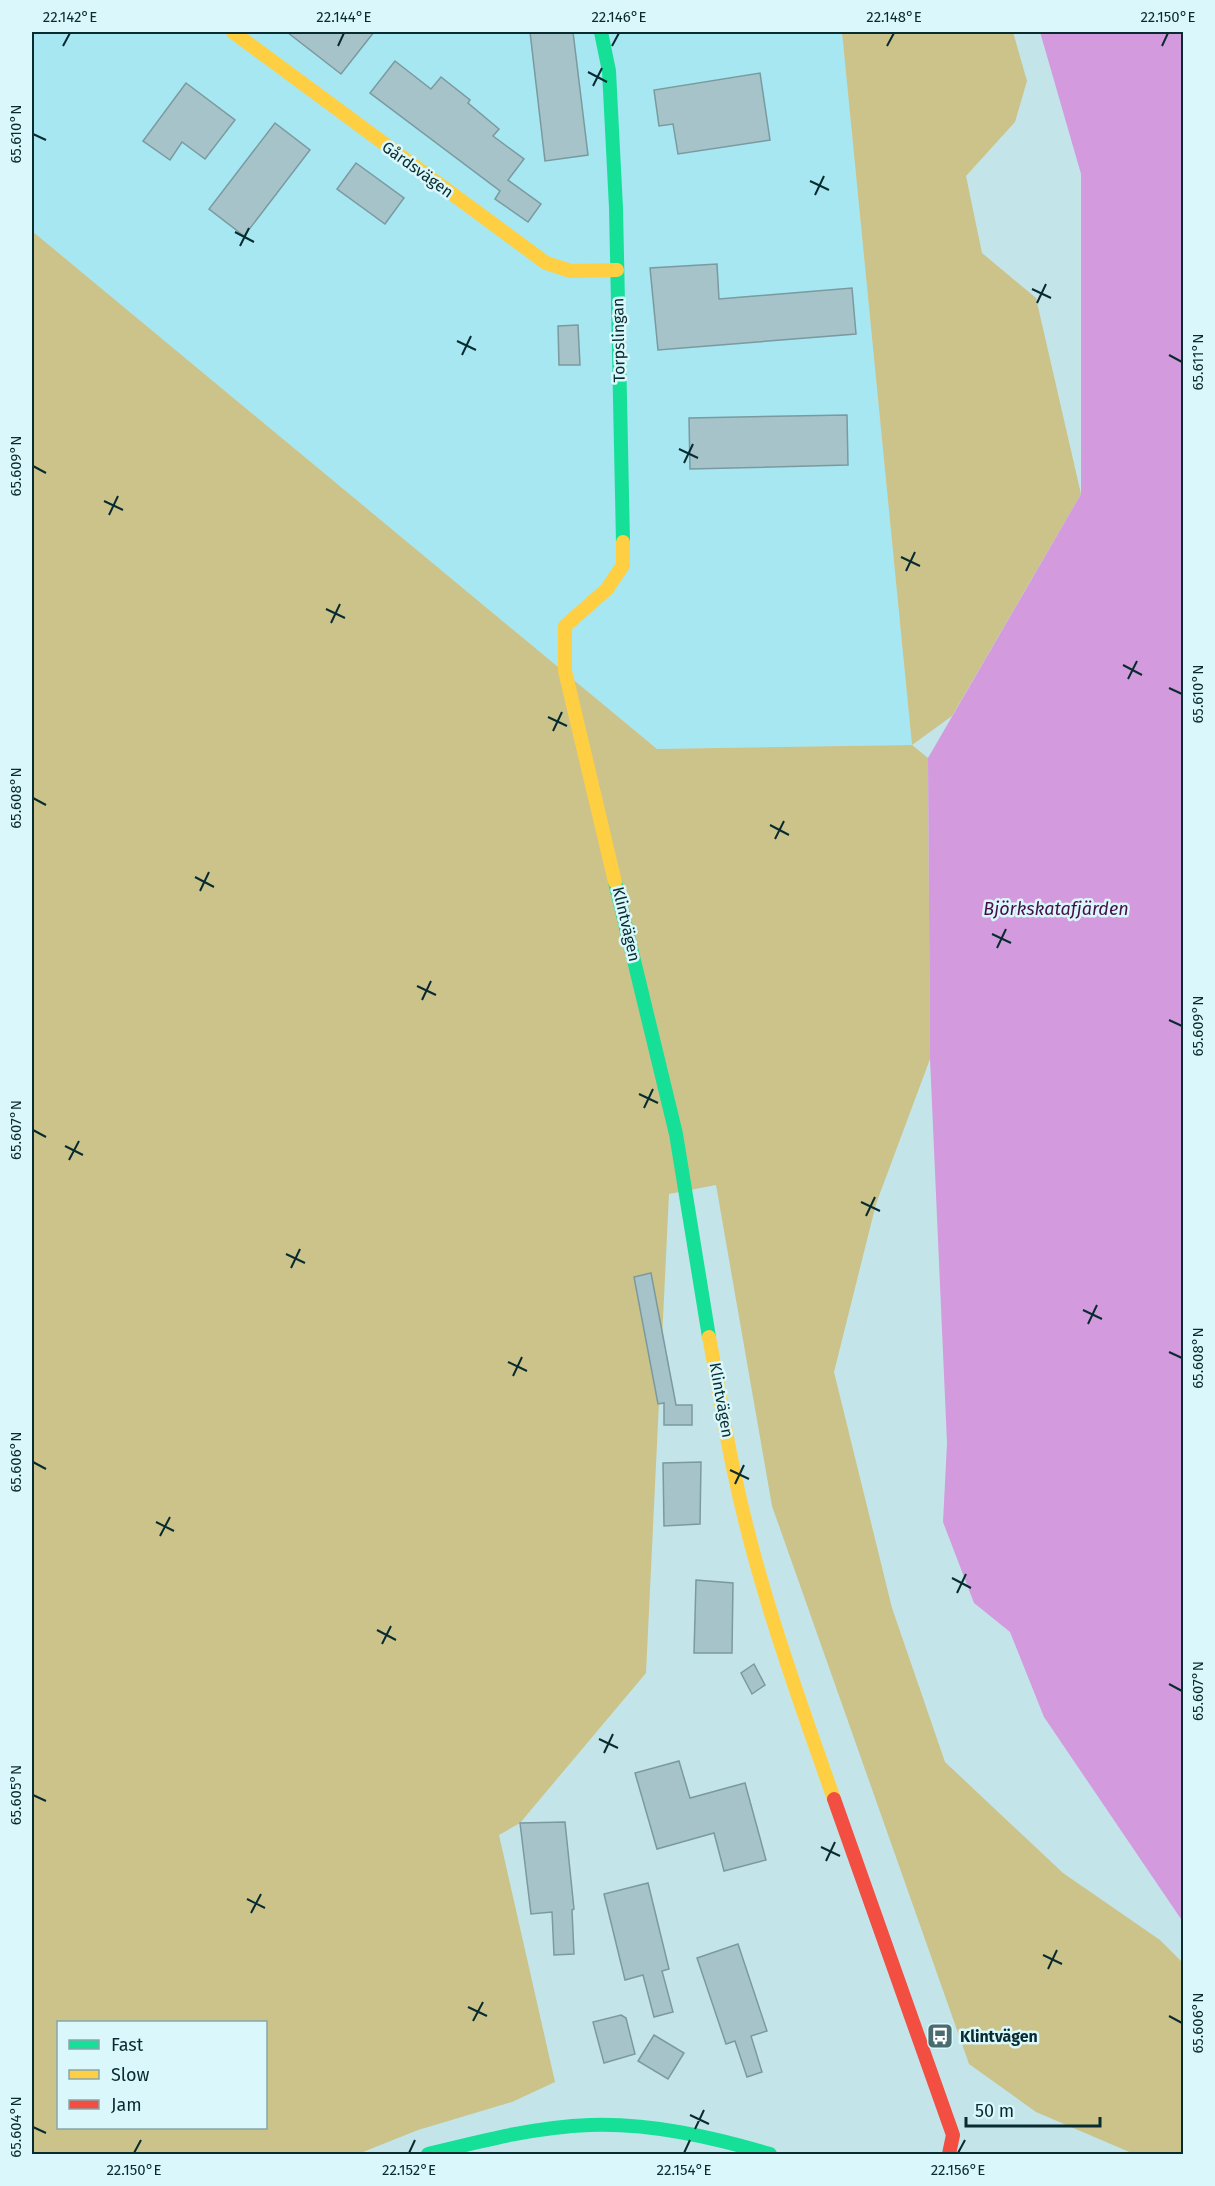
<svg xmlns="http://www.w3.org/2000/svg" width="1215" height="2186" font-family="'Fira Sans',sans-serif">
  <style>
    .built { fill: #a6e7f1 }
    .forest { fill: #cbc38a; fill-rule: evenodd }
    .water { fill: #d39bde }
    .building { fill: #a5c3c8; stroke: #7a9a9f; stroke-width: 1.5 }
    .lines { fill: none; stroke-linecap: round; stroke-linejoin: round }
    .fast { stroke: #16e098; stroke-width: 14 }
    .slow { stroke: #ffcf43; stroke-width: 14 }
    .jam { stroke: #f24e42; stroke-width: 14 }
    .ticks { fill: none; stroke: #082b30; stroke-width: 2 }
    .labels { text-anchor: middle; stroke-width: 5; stroke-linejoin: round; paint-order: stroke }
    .street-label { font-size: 16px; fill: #082b30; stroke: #daf8fc }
    .poi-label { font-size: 16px; font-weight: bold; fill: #082b30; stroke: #daf8fc; text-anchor: start }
    .water-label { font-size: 18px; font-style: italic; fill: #480c49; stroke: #daf8fc }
    .neatline { fill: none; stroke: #082b30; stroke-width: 2 }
    .ticks-label { font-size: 15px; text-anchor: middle; fill: #082b30 }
  </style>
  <rect width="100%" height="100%" fill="#c3e5ea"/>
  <polygon class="built" points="32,32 842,32 912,745 657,749 32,231"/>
  <path class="forest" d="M 842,32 L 1013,32 L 1027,81 L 1015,122 L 966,176 L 982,253 L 1036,298 L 1081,494 L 952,716 L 912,745 L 928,758 L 930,1059 L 876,1204 L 834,1372 L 892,1608 L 945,1762 L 1063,1873 L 1160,1940 L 1183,1963 L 1183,2154 L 1134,2154 L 1036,2112 L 969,2064 L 772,1506 L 716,1185 L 669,1194 L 646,1673 L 520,1823 L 499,1835 L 555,2082 L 512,2102 L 418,2130 L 358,2154 L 32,2154 L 32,231 L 657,749 L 912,745 ZM 58,2022 L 266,2022 L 266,2128 L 58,2128 Z"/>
  <polygon class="water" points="1040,32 1183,32 1183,1922 1044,1717 1010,1632 974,1603 943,1522 947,1443 930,1059 928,758 1081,494 1081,174"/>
  <g class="building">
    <polygon points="287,32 374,32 341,74"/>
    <polygon points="530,32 573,32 588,155 545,161"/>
    <polygon points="395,61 431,89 441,77 470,100 468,103 499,129 493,136 524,159 508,180 541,204 528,222 495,199 500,191 370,93"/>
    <polygon points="760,73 770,140 678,154 673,124 659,126 654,90"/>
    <polygon points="186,83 235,120 205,159 182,142 170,160 143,141"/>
    <polygon points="275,123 310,150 244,236 209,209"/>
    <polygon points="356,163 404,198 385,224 337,189"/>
    <polygon points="717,264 719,299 852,288 856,334 658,350 650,268"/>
    <polygon points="578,325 580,365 559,365 558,326"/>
    <polygon points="847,415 848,465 690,469 689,418"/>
    <polygon points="651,1273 676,1405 692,1405 692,1425 664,1425 664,1403 658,1404 634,1277"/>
    <polygon points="701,1462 700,1524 664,1526 663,1463"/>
    <polygon points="696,1580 733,1583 732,1653 694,1653"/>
    <polygon points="754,1664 765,1685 752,1694 741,1673"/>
    <polygon points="679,1761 690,1798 745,1783 766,1860 724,1871 714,1833 657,1849 635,1773"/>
    <polygon points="565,1822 574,1909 572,1910 574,1954 554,1955 552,1912 531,1914 520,1823"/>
    <polygon points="648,1883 669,1969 662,1971 673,2012 654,2017 643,1975 625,1980 604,1894"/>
    <polygon points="738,1944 767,2031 751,2036 762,2072 747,2077 735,2041 726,2044 697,1958"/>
    <polygon points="621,2015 626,2018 635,2054 604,2063 593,2022"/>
    <polygon points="654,2035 684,2053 668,2079 638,2061"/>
  </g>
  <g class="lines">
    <g class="fast">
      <polyline points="601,32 609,71 616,208 623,542"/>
      <polyline points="615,882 676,1134 709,1337"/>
      <path d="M 428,2154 C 481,2141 535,2127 590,2125 C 651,2123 712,2137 770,2154"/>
    </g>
    <g class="slow">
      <polyline points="233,32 546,263 571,271 617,270"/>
      <polyline points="615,882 565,671 565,626 607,589 623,565 623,542"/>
      <path d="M 709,1337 C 718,1382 724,1427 734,1472 C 757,1583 796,1692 834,1799"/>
    </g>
    <polyline class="jam" points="834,1799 953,2135 949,2154"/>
  </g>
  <path class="ticks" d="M 63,46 L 70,33M 338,46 L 344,33M 612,46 L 619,33M 887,46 L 894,33M 1162,46 L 1168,33M 588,72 L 607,82M 593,86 L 602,68M 33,134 L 46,140M 810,181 L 829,190M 815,195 L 824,176M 235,232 L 254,242M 240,246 L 249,228M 1032,289 L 1051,298M 1037,303 L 1046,284M 457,341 L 476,350M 462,355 L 471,336M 1169,355 L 1182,362M 679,449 L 698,458M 684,463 L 693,444M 33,466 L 46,473M 104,501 L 123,510M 109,515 L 118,496M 901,557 L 920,566M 906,571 L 915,552M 326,609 L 345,618M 331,623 L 340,604M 1123,665 L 1142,675M 1128,679 L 1137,661M 1169,688 L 1182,694M 548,717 L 567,726M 553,731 L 562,712M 33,798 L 46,805M 770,825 L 789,835M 775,839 L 784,821M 195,877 L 214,887M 200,891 L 209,872M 992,934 L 1011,943M 997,948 L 1006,929M 417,986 L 436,995M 422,1000 L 431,981M 1169,1020 L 1182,1026M 639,1094 L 658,1103M 644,1108 L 653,1089M 33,1130 L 46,1137M 65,1146 L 83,1155M 69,1160 L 79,1141M 861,1202 L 880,1211M 866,1216 L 875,1197M 286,1254 L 305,1263M 291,1268 L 300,1249M 1083,1310 L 1102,1319M 1088,1324 L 1097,1305M 1169,1352 L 1182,1358M 508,1362 L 527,1371M 513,1376 L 522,1357M 33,1462 L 46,1469M 730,1470 L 749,1479M 735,1484 L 744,1465M 156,1522 L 174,1531M 160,1536 L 170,1517M 952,1578 L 971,1588M 957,1593 L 966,1574M 377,1630 L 396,1640M 382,1644 L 391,1626M 1169,1684 L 1182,1691M 599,1739 L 618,1748M 604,1753 L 613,1734M 33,1795 L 46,1801M 821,1847 L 840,1856M 826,1861 L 835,1842M 247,1899 L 265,1908M 251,1913 L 261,1894M 1043,1955 L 1062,1964M 1048,1969 L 1057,1950M 468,2007 L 487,2016M 1169,2016 L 1182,2023M 473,2021 L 483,2002M 690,2115 L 709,2124M 33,2127 L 46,2133M 695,2129 L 704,2110M 134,2153 L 141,2140M 409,2153 L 415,2140M 684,2153 L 690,2140M 958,2153 L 965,2140"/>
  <defs>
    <symbol id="bus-square" viewBox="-11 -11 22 22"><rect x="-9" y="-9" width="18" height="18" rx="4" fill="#496c71" stroke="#daf8fc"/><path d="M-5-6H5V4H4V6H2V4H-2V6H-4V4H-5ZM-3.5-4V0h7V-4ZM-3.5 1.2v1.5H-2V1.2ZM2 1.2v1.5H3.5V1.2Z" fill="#fff"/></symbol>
  </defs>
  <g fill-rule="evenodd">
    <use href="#bus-square" x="925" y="2021" width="30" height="30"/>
  </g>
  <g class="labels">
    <g class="street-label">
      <text transform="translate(418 169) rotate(36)" y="6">Gårdsvägen</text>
      <text transform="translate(618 340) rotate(-91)" y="6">Torpslingan</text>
      <text transform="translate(627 924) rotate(77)" y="6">Klintvägen</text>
      <text transform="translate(722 1400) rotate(80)" y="6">Klintvägen</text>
    </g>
    <g class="poi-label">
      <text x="960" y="2042">Klintvägen</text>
    </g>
    <g class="water-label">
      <text x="1056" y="915">Björkskatafjärden</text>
    </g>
  </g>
  <rect width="1215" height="2186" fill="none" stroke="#daf8fc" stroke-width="66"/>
  <rect x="57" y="2021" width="210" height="108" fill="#daf8fc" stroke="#86a6aa" stroke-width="1.5"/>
  <rect x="69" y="2040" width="30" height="9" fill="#16e098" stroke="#86a6aa" stroke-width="1.5"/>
  <text x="111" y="2051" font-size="18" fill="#082b30">Fast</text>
  <rect x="69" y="2070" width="30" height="9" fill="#ffcf43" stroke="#86a6aa" stroke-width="1.5"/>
  <text x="111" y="2081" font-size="18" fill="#082b30">Slow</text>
  <rect x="69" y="2100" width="30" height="9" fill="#f24e42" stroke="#86a6aa" stroke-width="1.5"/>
  <text x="111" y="2111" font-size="18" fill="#082b30">Jam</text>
  <path d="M966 2117v9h134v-9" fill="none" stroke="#082b30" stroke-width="3"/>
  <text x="975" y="2117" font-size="18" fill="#082b30" stroke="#daf8fc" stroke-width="4.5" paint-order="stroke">50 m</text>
  <rect x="33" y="33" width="1149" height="2120" class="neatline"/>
  <g class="ticks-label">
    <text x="70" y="22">22.142°E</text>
    <text x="344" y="22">22.144°E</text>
    <text x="619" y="22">22.146°E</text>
    <text x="894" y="22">22.148°E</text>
    <text x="1168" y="22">22.150°E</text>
    <text transform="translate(16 134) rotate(-90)" y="5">65.610°N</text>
    <text transform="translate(1198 362) rotate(-90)" y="5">65.611°N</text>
    <text transform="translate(16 466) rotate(-90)" y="5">65.609°N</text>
    <text transform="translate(1198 694) rotate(-90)" y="5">65.610°N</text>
    <text transform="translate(16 798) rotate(-90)" y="5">65.608°N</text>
    <text transform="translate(1198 1026) rotate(-90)" y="5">65.609°N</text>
    <text transform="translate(16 1130) rotate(-90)" y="5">65.607°N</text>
    <text transform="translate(1198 1358) rotate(-90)" y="5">65.608°N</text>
    <text transform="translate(16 1462) rotate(-90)" y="5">65.606°N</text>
    <text transform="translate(1198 1691) rotate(-90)" y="5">65.607°N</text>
    <text transform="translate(16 1795) rotate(-90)" y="5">65.605°N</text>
    <text transform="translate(1198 2023) rotate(-90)" y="5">65.606°N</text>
    <text transform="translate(16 2127) rotate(-90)" y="5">65.604°N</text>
    <text x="134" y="2175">22.150°E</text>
    <text x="409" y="2175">22.152°E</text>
    <text x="684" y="2175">22.154°E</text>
    <text x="958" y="2175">22.156°E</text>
  </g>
</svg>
